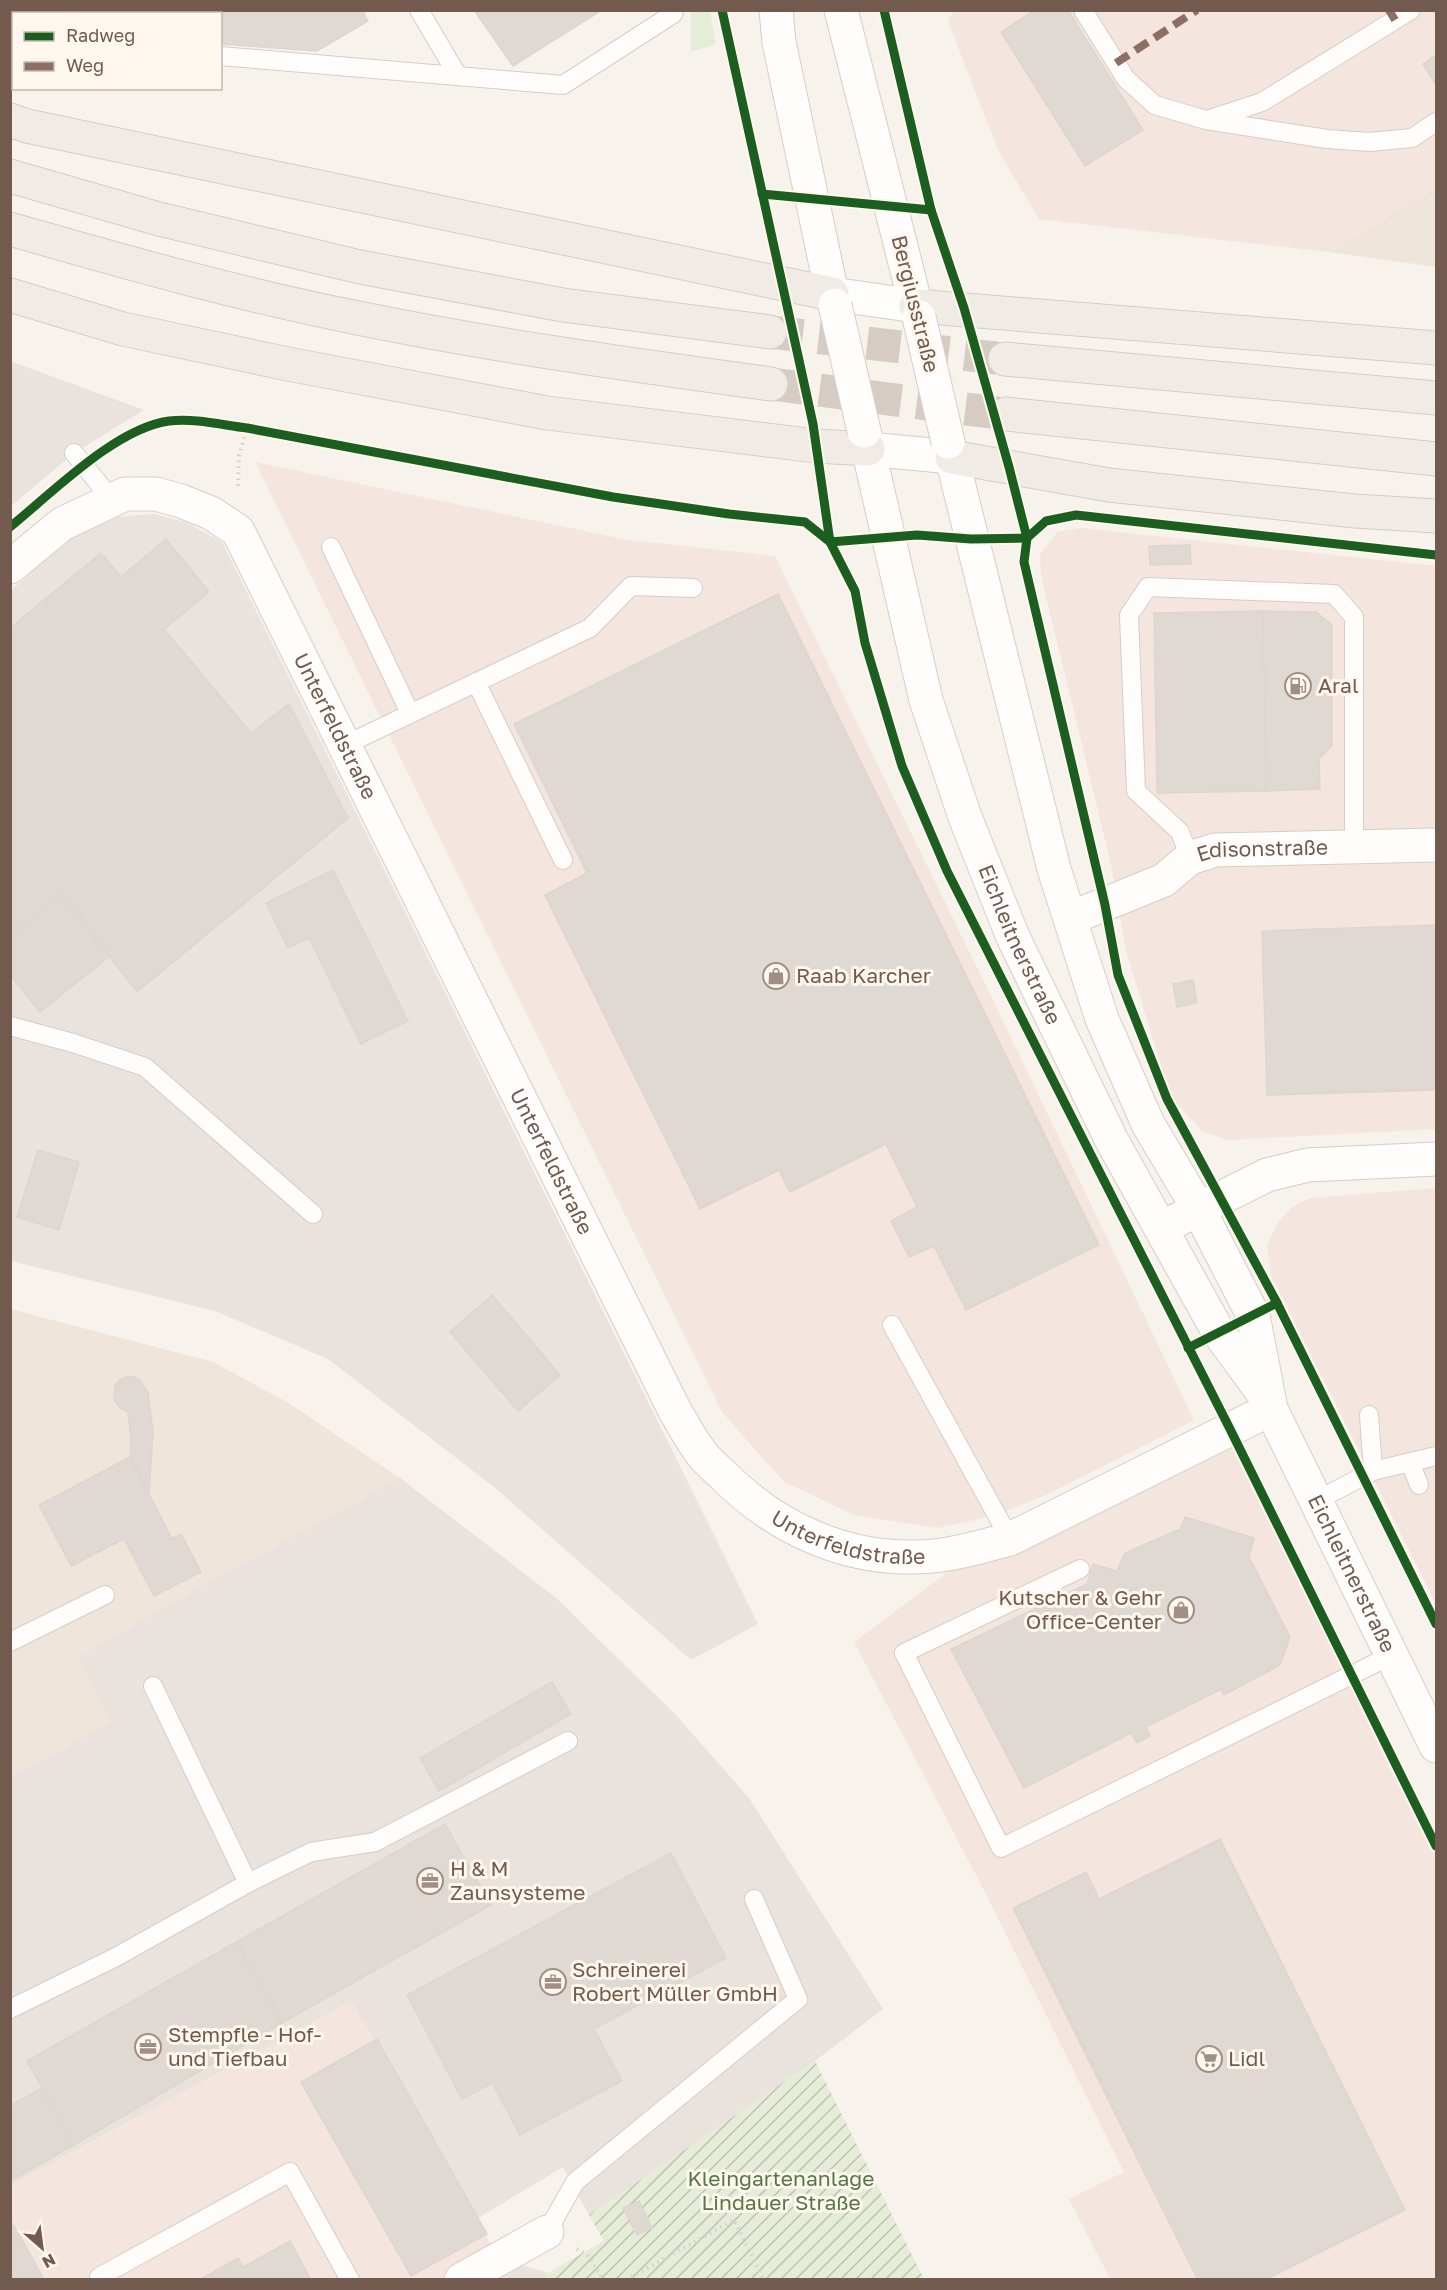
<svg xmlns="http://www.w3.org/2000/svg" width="1447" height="2290" font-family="'Golos Text',sans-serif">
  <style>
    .residential { fill: #efe5da }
    .commercial { fill: #f4e5de }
    .industrial { fill: #e9e2dd }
    .grass { fill: #e5ecd8 }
    .garden { fill: url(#garden-furrows) }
    .building { fill: #e0d8d2; stroke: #dfd5cf; stroke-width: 1.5 }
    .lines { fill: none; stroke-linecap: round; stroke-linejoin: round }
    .trunk-tunnel { stroke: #d6ccc4; stroke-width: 33; stroke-dasharray: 33 16; stroke-linecap: butt }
    .service-casing { stroke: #d4cec7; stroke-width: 20 }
    .minor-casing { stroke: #d4cec7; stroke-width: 35 }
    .tertiary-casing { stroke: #d4cec7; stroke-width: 35 }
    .secondary-casing { stroke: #d6cfc8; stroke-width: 35 }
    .trunk-casing { stroke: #d5ccc7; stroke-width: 35 }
    .path { stroke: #d8d0cc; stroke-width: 4; stroke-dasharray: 1.5 4.5; stroke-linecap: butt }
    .service { stroke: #fefdfc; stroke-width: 18 }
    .minor { stroke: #fefdfc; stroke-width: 33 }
    .tertiary { stroke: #fefdfc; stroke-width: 33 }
    .secondary { stroke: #fefdfc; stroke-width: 33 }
    .trunk { stroke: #f1ebe6; stroke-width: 33 }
    .secondary-bridge-casing { stroke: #d6cfc8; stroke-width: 35; stroke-linecap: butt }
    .secondary-bridge { stroke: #fefdfc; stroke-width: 33 }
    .quiet { stroke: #8d6e63; stroke-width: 8; stroke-dasharray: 15 8; stroke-linecap: butt }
    .cycleway-casing { stroke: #fef7ee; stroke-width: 13 }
    .cycleway { stroke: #1b5e20; stroke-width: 9 }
    .labels { text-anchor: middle; stroke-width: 6; stroke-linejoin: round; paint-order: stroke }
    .street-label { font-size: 21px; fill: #735a4e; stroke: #fef7ee }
    .poi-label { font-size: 21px; fill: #735a4e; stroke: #fef7ee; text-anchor: start }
    .park-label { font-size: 21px; fill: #567846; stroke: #fef7ee }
  </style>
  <defs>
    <pattern id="garden-furrows" width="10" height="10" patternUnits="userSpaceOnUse" patternTransform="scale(1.5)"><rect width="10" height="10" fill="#e5ecd8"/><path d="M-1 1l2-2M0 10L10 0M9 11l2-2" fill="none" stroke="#bec2b1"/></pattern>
  </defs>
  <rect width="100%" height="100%" fill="#f7f2ec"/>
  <g class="residential">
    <polygon points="1436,187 1436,267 1330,252"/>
    <polygon points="10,1309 213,1362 287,1402 400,1478 167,1605 78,1657 111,1723 11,1777"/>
  </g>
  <g class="commercial">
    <polygon points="954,10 1436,11 1436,187 1330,252 1039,219 998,150 948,21"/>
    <polygon points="255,462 628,540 775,556 994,1002 1194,1420 1046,1495 996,1515 938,1528 854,1515 783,1481 722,1412"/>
    <polygon points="1080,528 1436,566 1436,1129 1227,1140 1202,1131 1174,1100 1162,1069 1126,951 1111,864 1041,576 1040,555 1057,532"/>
    <polygon points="1436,1188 1436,1604 1271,1275 1267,1245 1278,1222 1292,1207 1310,1198"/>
    <polygon points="1230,1429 1436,1847 1436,2279 1110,2279 1069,2199 1124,2172 989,1900 854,1642 981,1547"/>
    <polygon points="351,2001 499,2258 461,2280 11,2280 11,2185"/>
  </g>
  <g class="industrial">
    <polygon points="10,361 144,410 74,453 11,506"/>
    <polygon points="154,514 185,522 222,542 758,1624 691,1660 494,1487 328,1359 215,1311 11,1261 11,590 71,539 114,517"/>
    <polygon points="400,1478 555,1597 675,1714 749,1798 883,2009 815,2061 589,2215 563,2167 478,2218 351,2001 11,2185 11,1777 110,1723 78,1657 167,1605"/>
    <polygon points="499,2258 548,2273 548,2279 461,2280"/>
  </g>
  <polygon class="grass" points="691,11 710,11 716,44 691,52"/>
  <polygon class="garden" points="815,2061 924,2279 549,2280 548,2273 604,2241 589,2215"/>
  <g class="building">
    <polygon points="10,10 362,10 368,21 317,51 220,44 220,14 14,14 14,28 10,28"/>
    <polygon points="474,10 602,10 513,66"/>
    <polygon points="1035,10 1068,10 1143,130 1085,166 1001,32"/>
    <polygon points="1436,55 1436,85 1423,64"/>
    <polygon points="166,539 209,592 164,629 251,733 289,704 348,818 137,992 62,895 10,936 10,628 101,553 121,577"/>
    <polygon points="1190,545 1191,564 1150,565 1149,546"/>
    <polygon points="778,594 1099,1245 966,1310 934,1246 909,1257 891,1221 917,1207 886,1144 790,1192 779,1170 700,1209 545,895 587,873 514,724"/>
    <polygon points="1263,611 1316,612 1332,625 1332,746 1319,759 1320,789 1266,791"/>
    <polygon points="1263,611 1266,791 1157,793 1154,613"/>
    <polygon points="333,870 408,1021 361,1044 309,938 288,948 266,903"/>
    <polygon points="62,895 110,956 40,1012 10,975 10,936"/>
    <polygon points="1436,925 1436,1090 1267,1095 1262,931"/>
    <polygon points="1193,980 1197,1003 1177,1007 1173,984"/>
    <polygon points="38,1150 79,1162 59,1230 17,1217"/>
    <polygon points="492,1295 560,1375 518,1411 450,1332"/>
    <polygon points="126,1377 134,1377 140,1380 148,1393 153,1431 149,1493 130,1457 131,1440 128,1411 120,1408 114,1399 115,1385 120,1380"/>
    <polygon points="130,1457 172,1539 181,1534 201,1572 154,1596 124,1539 71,1566 39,1505"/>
    <polygon points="1185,1517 1254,1538 1249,1557 1290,1637 1280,1665 1224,1695 1221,1689 1146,1727 1150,1736 1137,1743 1131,1733 1024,1788 951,1649 1087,1584 1093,1564 1117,1571 1125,1553 1180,1529"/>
    <polygon points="552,1682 571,1714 439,1791 420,1758"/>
    <polygon points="445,1824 491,1905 282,2023 236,1942"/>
    <polygon points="1220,1839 1405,2210 1265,2280 1198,2280 1013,1908 1086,1872 1099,1899"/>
    <polygon points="671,1853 726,1958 594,2029 622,2081 520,2135 492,2083 462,2099 407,1995"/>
    <polygon points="236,1942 282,2023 74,2145 27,2061"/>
    <polygon points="377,2039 487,2234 411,2276 301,2082"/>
    <polygon points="42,2088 74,2145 10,2181 10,2106"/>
    <polygon points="639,2201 652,2228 637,2235 623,2208"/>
    <polygon points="10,2220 23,2241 10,2248"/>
    <polygon points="23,2241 44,2280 10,2280 10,2248"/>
    <polygon points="290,2241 311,2280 199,2280 238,2258 243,2267"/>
  </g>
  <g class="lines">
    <g class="trunk-tunnel">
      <polyline points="770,332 1005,359"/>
      <polyline points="771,384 1006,414"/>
    </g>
    <defs>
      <g id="service">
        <polyline points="419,10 458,76"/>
        <polyline points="1083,10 1126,79 1155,105 1206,120 1327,139 1370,142 1412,138 1436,122"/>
        <polyline points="10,39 14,39"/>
        <polyline points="220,56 563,85 673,14 674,10"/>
        <polyline points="1210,119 1262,102 1411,10"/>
        <polyline points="74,453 112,500"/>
        <polyline points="331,547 410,713"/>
        <polyline points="476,682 563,860"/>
        <polyline points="345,745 590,628 631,586 693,588"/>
        <polyline points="1190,858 1180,832 1136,791 1129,615 1148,587 1334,594 1354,617 1354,845"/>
        <polyline points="10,1026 73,1043 145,1067 313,1214"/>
        <polyline points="892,1325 1010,1539"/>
        <polyline points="1369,1415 1373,1471"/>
        <polyline points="1410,1462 1419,1485"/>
        <polyline points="1316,1501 1373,1471 1436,1456"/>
        <polyline points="1080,1569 904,1653 1001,1848 1392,1655"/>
        <polyline points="10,1642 105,1595"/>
        <polyline points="153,1686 248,1883"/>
        <polyline points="10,2009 116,1957 248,1883 311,1852 375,1842 568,1741"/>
        <polyline points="547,2232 575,2182 798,1999 754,1899"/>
        <polyline points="99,2277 290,2172 350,2280"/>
      </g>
      <g id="minor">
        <path id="s1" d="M 10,567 L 62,524 L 125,494 L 156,494 L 181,501 L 211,513 L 238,531 L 675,1411 C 683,1424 690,1438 699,1450 C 705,1460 716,1468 724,1476 C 775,1527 843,1559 916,1557 C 946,1557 981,1547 1010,1539 L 1271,1409"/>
        <path id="s2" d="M 1071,918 L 1164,880 L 1190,858 L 1215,850 L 1436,845"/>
        <polyline points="1161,1228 1267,1175 1308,1165 1436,1159"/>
        <polyline points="461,2280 547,2232"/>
      </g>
      <g id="tertiary">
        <polyline points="776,10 779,42 832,294"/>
        <polyline points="841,10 916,306"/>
      </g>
      <g id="secondary">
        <polyline points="835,305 832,294 916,306 919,317"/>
        <path id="s3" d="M 864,431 L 926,700 L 965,817 L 1013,937 L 1111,1139 L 1219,1333 L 1263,1393"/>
        <path id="s4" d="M 948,442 L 1054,869 L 1102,1019 L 1148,1124 L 1198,1208 L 1253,1315 L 1271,1409 L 1436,1746"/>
        <polyline points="868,449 952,457"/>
      </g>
      <g id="trunk">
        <polyline points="10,120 27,126 832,294"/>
        <polyline points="10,176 159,219 360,267 563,305 770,332"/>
        <path d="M 10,229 C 125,262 241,295 358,318 C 495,346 633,365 771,384"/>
        <polyline points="10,295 123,329 288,364 547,413 816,446 868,449"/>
        <polyline points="916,306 1436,348"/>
        <polyline points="1005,359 1436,398"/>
        <polyline points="1006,414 1436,459"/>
        <polyline points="952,457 1109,485 1355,511 1436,516"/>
      </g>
    </defs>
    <use href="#service" class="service-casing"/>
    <use href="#minor" class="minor-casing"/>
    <use href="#tertiary" class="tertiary-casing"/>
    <use href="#secondary" class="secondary-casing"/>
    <use href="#trunk" class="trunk-casing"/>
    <g class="path">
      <polyline points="238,486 239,456 247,428"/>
      <polyline points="577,2249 588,2256 604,2280"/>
      <polyline points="626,2280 734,2220 764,2280"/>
    </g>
    <use href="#service" class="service"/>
    <use href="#minor" class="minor"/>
    <use href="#tertiary" class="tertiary"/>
    <use href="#secondary" class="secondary"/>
    <use href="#trunk" class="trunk"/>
    <defs>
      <g id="secondary-bridge">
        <polyline points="835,305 864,431"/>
        <polyline points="919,317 948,442"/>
      </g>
    </defs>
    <use href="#secondary-bridge" class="secondary-bridge-casing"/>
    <use href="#secondary-bridge" class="secondary-bridge"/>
    <g class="quiet">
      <polyline points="1389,10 1395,20"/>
      <polyline points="1116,63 1197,10"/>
    </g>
    <defs>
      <g id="cycleway">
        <polyline points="722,10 813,424 830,542 855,591 865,643 902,766 947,871 1230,1429 1436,1846"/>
        <polyline points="884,10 931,210 964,308 1009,467 1027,538 1024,562 1105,905 1118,975 1167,1099 1277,1303 1436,1624"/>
        <polyline points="762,194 931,210"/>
        <path d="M 10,527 C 52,493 116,428 169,421 C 195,418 222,425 247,428 L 613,497 L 729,514 L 805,522 L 830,542 L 917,535 L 971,539 L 1027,538 L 1046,521 L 1076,515 L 1436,555"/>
        <polyline points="1188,1348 1277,1303"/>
      </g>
    </defs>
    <use href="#cycleway" class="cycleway-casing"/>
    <use href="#cycleway" class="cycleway"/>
  </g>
  <defs>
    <symbol id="fuel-ring" viewBox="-11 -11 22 22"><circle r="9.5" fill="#fef7ee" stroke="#a18f85" stroke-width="1.5"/><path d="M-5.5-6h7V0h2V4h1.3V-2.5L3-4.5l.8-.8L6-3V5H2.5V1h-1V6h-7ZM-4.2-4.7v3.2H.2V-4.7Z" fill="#a18f85"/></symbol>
    <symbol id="shop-ring" viewBox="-11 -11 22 22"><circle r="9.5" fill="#fef7ee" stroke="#a18f85" stroke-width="1.5"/><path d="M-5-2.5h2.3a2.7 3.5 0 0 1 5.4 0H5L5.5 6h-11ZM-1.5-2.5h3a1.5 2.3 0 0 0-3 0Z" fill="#a18f85"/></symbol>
    <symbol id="office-ring" viewBox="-11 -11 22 22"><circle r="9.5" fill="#fef7ee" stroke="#a18f85" stroke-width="1.5"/><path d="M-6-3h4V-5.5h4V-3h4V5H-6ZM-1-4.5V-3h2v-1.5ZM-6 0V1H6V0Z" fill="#a18f85"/></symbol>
    <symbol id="supermarket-ring" viewBox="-11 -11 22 22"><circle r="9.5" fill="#fef7ee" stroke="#a18f85" stroke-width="1.5"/><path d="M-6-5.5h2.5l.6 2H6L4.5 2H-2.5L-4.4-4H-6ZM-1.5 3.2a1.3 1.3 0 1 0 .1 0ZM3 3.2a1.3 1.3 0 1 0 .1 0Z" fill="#a18f85"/></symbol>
  </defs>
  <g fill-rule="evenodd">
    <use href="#fuel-ring" x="1283" y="671" width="30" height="30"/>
    <use href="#shop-ring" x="761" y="961" width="30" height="30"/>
    <use href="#shop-ring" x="1166" y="1595" width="30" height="30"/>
    <use href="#office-ring" x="415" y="1866" width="30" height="30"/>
    <use href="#office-ring" x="538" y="1967" width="30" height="30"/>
    <use href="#office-ring" x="133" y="2032" width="30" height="30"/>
    <use href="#supermarket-ring" x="1194" y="2044" width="30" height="30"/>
  </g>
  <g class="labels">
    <g class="street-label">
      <text transform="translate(915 304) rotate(76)" y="7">Bergiusstraße</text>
      <text dy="7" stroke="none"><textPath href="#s1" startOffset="477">Unterfeldstraße</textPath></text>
      <text dy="7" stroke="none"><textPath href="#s2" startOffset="208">Edisonstraße</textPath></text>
      <text dy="7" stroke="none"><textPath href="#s3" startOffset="538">Eichleitnerstraße</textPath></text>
      <text dy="7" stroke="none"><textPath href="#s1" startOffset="963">Unterfeldstraße</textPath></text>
      <text dy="7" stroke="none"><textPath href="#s1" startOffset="1467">Unterfeldstraße</textPath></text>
      <text dy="7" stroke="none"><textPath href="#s4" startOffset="1209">Eichleitnerstraße</textPath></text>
    </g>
    <g class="poi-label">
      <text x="1318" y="693">Aral</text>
      <text x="796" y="983">Raab Karcher</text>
      <text x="1162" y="1605" text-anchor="end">Kutscher &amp; Gehr<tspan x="1162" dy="24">Office-Center</tspan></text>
      <text x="450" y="1876">H &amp; M<tspan x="450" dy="24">Zaunsysteme</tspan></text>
      <text x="572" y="1977">Schreinerei<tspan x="572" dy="24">Robert Müller GmbH</tspan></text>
      <text x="168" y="2042">Stempfle - Hof-<tspan x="168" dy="24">und Tiefbau</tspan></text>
      <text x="1228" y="2066">Lidl</text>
    </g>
    <g class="park-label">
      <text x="781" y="2186">Kleingartenanlage<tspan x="781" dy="24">Lindauer Straße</tspan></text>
    </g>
  </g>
  <rect width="1447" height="2290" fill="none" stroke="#735a4e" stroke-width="24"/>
  <rect x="12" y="12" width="210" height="78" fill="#fef7ee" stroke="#c6b8ae" stroke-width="1.5"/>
  <rect x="24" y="32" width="30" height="9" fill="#1b5e20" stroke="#c6b8ae" stroke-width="1.5"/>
  <text x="66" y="42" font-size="18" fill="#735a4e">Radweg</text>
  <rect x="24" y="62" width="30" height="9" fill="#8d6e63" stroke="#c6b8ae" stroke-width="1.5"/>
  <text x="66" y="72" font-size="18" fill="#735a4e">Weg</text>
  <g transform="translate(42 2248) rotate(152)" stroke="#fef7ee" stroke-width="4.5" paint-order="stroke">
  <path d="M0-4.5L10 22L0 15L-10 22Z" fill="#735a4e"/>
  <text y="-9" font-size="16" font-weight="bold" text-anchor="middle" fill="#735a4e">N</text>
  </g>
</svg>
